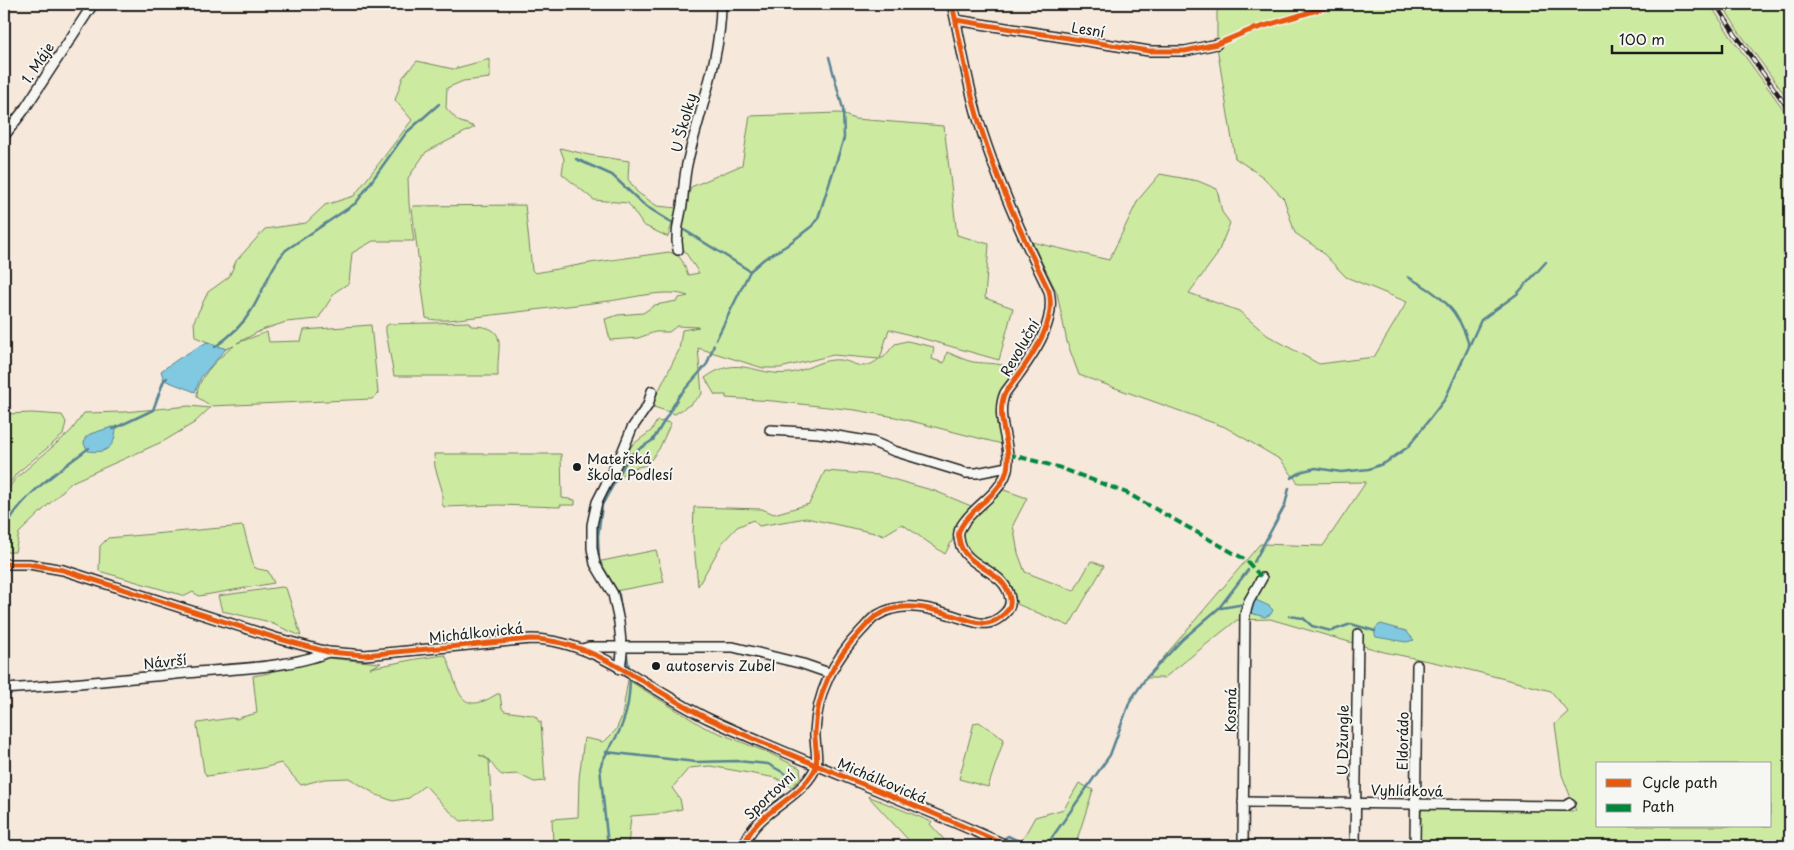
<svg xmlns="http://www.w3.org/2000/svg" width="1794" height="850" font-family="'Playpen Sans',sans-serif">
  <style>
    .green { fill: #cdeaa1; stroke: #74835e; fill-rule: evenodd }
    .water { fill: #81c9e1; stroke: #598492 }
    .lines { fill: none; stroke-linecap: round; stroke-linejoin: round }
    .stream { stroke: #598492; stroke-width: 2.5 }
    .minor-casing { stroke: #1c1c1c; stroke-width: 12 }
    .minor { stroke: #f6f6f2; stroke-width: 9 }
    .rail-casing { stroke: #1c1c1c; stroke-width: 4.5 }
    .rail { stroke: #f6f6f2; stroke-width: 2.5; stroke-dasharray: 8; stroke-linecap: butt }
    .quiet { stroke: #00873e; stroke-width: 4; stroke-dasharray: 8 4; stroke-linecap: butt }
    .cycleway-casing { stroke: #f6f6f2; stroke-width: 8 }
    .cycleway { stroke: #e8590c; stroke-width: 5 }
    .poi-dot { fill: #1c1c1c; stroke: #f6f6f2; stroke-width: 2 }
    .labels { text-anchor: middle; stroke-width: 4; stroke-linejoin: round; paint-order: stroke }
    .street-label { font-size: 14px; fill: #1c1c1c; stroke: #f6f6f2 }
    .poi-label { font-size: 14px; fill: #1c1c1c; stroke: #f6f6f2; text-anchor: start }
  </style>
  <rect width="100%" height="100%" fill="#f6e8db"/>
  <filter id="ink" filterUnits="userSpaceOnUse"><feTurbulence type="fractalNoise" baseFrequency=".02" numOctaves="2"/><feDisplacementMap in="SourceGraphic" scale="10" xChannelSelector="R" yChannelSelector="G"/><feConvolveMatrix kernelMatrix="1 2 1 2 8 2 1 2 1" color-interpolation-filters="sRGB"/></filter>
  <g filter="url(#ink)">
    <g class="green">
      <path d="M 1217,4 L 1710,4 L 1731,37 L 1784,110 L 1790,121 L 1790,846 L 1420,846 L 1421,809 L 1576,811 L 1562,775 L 1555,724 L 1568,712 L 1551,691 L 1462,668 L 1384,652 L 1270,619 L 1237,620 L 1164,678 L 1146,678 L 1260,544 L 1323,546 L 1366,482 L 1298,483 L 1281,460 L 1225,427 L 1079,375 L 1067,342 L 1057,293 L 1032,242 L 1109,260 L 1138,200 L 1160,174 L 1198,181 L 1217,189 L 1222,212 L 1230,223 L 1217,255 L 1189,293 L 1239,311 L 1267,335 L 1319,364 L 1374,357 L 1407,302 L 1346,277 L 1320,250 L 1295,233 L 1284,199 L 1263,177 L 1235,158 L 1217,47 ZM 1598,764 L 1770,764 L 1770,826 L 1598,826 Z"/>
      <polygon points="1722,4 1790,4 1790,102 1739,32"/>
      <path d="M 490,59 L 490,78 L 463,81 L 447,88 L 446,108 L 458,121 L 475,127 L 426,152 L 408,178 L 409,204 L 414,241 L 373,241 L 352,253 L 349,283 L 335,292 L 318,319 L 286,322 L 262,330 L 237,343 L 267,332 L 269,342 L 301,341 L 304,330 L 371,325 L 378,393 L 372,399 L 211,406 L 197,397 C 196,378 220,356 234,346 L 226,349 L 195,337 L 194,321 L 208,292 L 229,277 L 236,261 L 265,229 L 306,223 L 325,205 L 354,196 L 412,120 L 395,100 L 403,77 L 417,61 L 453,69 Z"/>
      <path d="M 839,113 L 855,119 L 944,126 L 957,235 L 989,244 L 985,298 L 1013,308 L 999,360 L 889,329 L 880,359 L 884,357 L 895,344 L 907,341 L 934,347 L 932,359 L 944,363 L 947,352 C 956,356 964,360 973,362 C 988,364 1004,362 1015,371 C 1006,386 996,402 998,420 C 998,428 1001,436 1002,444 L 895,417 L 855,410 L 773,401 L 726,398 L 726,395 L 715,395 L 705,378 C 739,353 756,377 790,373 C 805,371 818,361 833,360 C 854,358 859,375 879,359 L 833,355 L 780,368 L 763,368 L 698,348 L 702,394 L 691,404 L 675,414 L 651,406 L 679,350 L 682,330 L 699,327 L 677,326 L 669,332 L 655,332 L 638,338 L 610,340 L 605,319 L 618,315 L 643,313 L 655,305 L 677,301 L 679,298 L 688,296 C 667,288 632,298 609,301 C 565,306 520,312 476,317 C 461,318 440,323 426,318 L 412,209 L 413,206 L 525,205 L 532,270 L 535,273 L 590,263 L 669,252 C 683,256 683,263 688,275 L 699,273 L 680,244 L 685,206 L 691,187 L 742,165 L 750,116 Z"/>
      <polygon points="560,148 589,155 629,161 628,179 637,192 657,206 677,208 668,237 643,225 628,203 594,200 562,174 564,159"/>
      <path d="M 469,322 L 471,326 C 511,326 496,347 498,376 L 394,376 L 386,332 L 386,326 L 389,324 Z"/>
      <polygon points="189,406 210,408 194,423 164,441 72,482 19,533 15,552 4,552 4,496 15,479 71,431 84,413 124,412"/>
      <polygon points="32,413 62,415 66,422 63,435 17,473 4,491 4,414"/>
      <polygon points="657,421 671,423 659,449 647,465 625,470 620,480 617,471 632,445 651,431"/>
      <polygon points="434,454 561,454 562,498 575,500 575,505 560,505 560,507 498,505 444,507 442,504 442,490 435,467"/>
      <polygon points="825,471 878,475 935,491 971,506 955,527 953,539 945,554 902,524 884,535 806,518 759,526 753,520 737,527 723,542 698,586 693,535 694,507 762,509 774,514 809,504"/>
      <polygon points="1001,489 1027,498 1013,525 1018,553 1025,572 1074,591 1091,561 1104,566 1069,626 1017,604 1011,585 999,573 972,556 964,547 962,538 965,529 974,517 988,504"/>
      <polygon points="243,526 254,567 258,569 268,571 274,583 199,596 193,592 185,596 99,571 100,546 108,538"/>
      <polygon points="656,550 664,582 615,591 597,562"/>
      <polygon points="281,587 286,588 301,636 266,621 222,611 218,596"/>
      <path d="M 445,655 C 458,678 454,722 497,694 L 500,694 L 502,708 L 504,711 L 532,715 L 536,717 L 539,722 L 541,722 L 545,781 L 534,782 L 518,774 L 502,775 C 492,769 492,757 479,755 L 489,760 L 492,818 L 461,821 L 445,807 L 425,785 L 409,798 L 393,801 L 377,795 L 349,778 L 324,779 L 301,785 L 281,763 L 263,768 L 207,776 L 204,772 L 197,725 L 198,723 L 231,718 L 237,719 L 242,717 L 257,713 L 253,676 L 269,673 L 278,667 L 327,658 L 381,663 L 370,668 L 416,659 Z"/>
      <polygon points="628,680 704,727 769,753 800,768 801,777 792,787 776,778 710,766 689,768 672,788 680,799 682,809 657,814 631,816 628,846 553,846 552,819 578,817 579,779 584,738 604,742 616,730 622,716"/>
      <polygon points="979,722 1004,739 988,787 959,779 974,723"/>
      <polygon points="1079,783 1093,790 1075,846 1031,846 1022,840 1035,817 1064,809"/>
      <polygon points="868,796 932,822 930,824 950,846 914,846"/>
    </g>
    <g class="water">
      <polygon points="207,342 226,349 201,377 195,392 164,380 161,371 181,357"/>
      <path d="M 112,427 L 116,428 C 115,447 107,454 88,451 L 84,444 L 85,438 L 90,434 Z"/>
      <polygon points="1254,599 1269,606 1273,610 1271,614 1265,617 1250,613"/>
      <path d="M 1381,624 L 1406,631 L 1414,640 L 1406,642 L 1376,637 C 1373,631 1375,627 1381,624 Z"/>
    </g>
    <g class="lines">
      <g class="stream">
        <polyline points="576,159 612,175 644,205 750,271"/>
        <path d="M 1408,277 C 1440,294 1459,309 1469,345"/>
        <polyline points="716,340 750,271 764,259 786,246 812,226 818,218 844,138 843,109 829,57"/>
        <path d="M 215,347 C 229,337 242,326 251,311 C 264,291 270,267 286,250 L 356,203 L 406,133 L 439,104"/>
        <polyline points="113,429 153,410 164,380 167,378"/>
        <polyline points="1790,453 1787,498 1790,515"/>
        <polyline points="1291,478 1303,471 1316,468 1341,472 1369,469 1385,463 1408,447 1445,399 1481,320 1517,294 1546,262"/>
        <path d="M 4,532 C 16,499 61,469 89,448"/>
        <polyline points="1254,562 1285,505 1289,488"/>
        <polyline points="1221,608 1245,604"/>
        <polyline points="622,615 619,595 599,561 598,536 602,505 630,455 653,440 679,396 707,364 714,345"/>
        <polyline points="1289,616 1303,618 1312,626 1331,631 1351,624 1375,631"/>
        <polyline points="626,650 629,669"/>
        <polyline points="606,752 696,762 737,761 768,764 786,774"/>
        <polyline points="1002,840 1008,836 1029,846"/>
        <path d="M 608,846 L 600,768 C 605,751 618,739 623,722 C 629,707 630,690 630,675"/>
        <polyline points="1046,846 1110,755 1130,701 1146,678 1183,639 1219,608 1248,570"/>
      </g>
      <defs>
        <g id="minor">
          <polyline points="956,20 1149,51 1185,51 1217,44"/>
          <polyline points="4,136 24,110 93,4"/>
          <path d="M 678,250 C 675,234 679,221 682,205 C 684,190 684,175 688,160 C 700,109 721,57 721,4"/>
          <polyline points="770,430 819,433 873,442 894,451 966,473 977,473 1007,467"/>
          <path d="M 4,564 L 29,564 L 63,570 L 276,638 L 328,652 L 365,655 L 531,639 C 597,640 651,692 709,719 C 807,764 910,801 1008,846"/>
          <polyline points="582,649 589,647 733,647 803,664 829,673"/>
          <polyline points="620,669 622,653 619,622 613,594 595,564 592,548 592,525 597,502 621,455 632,428 648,405 652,391"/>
          <path d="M 4,689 C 68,685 133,678 197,672 C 235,669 293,667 328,652"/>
          <polyline points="1243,802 1565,806 1570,803"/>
          <path d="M 744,846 C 754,812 797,802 814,771 C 820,761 814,743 815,732 C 817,691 834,659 862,630 C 867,625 871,619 876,616 C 903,599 934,609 961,618 C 969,620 980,625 988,623 C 994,622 1001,617 1005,613 C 1009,609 1011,604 1010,599 C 1006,568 962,569 959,538 C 958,534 959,530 961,527 C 972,507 996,497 1005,476 C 1016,449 993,420 1005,393 C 1009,387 1015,380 1019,374 C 1036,350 1056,321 1049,291 C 1022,236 997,181 979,122 C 967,83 961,43 952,4"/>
          <polyline points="1243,846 1245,614 1249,601 1262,578"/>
          <polyline points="1355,846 1358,634"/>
          <polyline points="1415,846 1417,665"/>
        </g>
      </defs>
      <use href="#minor" class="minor-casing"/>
      <use href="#minor" class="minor"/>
      <defs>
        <polyline id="rail" points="1716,4 1735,34 1790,111"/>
      </defs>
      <use href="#rail" class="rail-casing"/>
      <use href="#rail" class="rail"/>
      <polyline class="quiet" points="1008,454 1058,467 1127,493 1246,560 1262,578"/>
      <defs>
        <g id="cycleway">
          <polyline points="956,20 1149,51 1185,51 1217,44 1248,31 1337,4"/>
          <path d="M 4,564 L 29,564 L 63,570 L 276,638 L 328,652 L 365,655 L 531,639 C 597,640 651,692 709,719 C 807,764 910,801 1008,846"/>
          <path d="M 744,846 C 754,812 797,802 814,771 C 820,761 814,743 815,732 C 817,691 834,659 862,630 C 867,625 871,619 876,616 C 903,599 934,609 961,618 C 969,620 980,625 988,623 C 994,622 1001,617 1005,613 C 1009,609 1011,604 1010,599 C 1006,568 962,569 959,538 C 958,534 959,530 961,527 C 972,507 996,497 1005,476 C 1016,449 993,420 1005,393 C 1009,387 1015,380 1019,374 C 1036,350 1056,321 1049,291 C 1022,236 997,181 979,122 C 967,83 961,43 952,4"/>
        </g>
      </defs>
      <use href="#cycleway" class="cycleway-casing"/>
      <use href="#cycleway" class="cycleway"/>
    </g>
  </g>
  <g class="poi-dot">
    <circle cx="577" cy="467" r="5"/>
    <circle cx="656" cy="666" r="5"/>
  </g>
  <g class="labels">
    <g class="street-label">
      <text transform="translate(1088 30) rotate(9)" y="5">Lesní</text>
      <text transform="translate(38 63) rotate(-56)" y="5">1. Máje</text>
      <text transform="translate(684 123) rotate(-75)" y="5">U Školky</text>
      <text transform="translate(1020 348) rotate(-60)" y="5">Revoluční</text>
      <text transform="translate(476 633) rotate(-6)" y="5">Michálkovická</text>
      <text transform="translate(165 662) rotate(-6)" y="5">Návrší</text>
      <text transform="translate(1231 710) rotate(-89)" y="5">Kosmá</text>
      <text transform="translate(1343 740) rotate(-89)" y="5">U Džungle</text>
      <text transform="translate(1403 741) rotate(-89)" y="5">Eldorádo</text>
      <text transform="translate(882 781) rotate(23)" y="5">Michálkovická</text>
      <text transform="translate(1407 791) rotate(1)" y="5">Vyhlídková</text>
      <text transform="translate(770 795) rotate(-43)" y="5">Sportovní</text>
    </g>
    <g class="poi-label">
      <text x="587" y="464">Mateřská<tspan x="587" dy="16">škola Podlesí</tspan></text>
      <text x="666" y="671">autoservis Zubel</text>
    </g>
  </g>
  <rect width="1794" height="850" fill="none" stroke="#f6f6f2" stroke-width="20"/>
  <rect x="10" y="10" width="1774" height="830" fill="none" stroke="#1c1c1c" stroke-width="2" filter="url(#ink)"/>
  <rect x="1596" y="762" width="175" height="65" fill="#f6f6f2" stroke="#9f9f9c"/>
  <rect x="1606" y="779" width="25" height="8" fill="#e8590c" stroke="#9f9f9c"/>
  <text x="1642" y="788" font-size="15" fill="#1c1c1c">Cycle path</text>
  <rect x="1606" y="804" width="25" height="8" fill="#00873e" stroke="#9f9f9c"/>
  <text x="1642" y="812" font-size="15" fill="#1c1c1c">Path</text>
  <path d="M1612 45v8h110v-8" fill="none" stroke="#1c1c1c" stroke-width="2.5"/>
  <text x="1619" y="45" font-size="15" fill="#1c1c1c" stroke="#f6f6f2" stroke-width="4" paint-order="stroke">100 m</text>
</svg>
